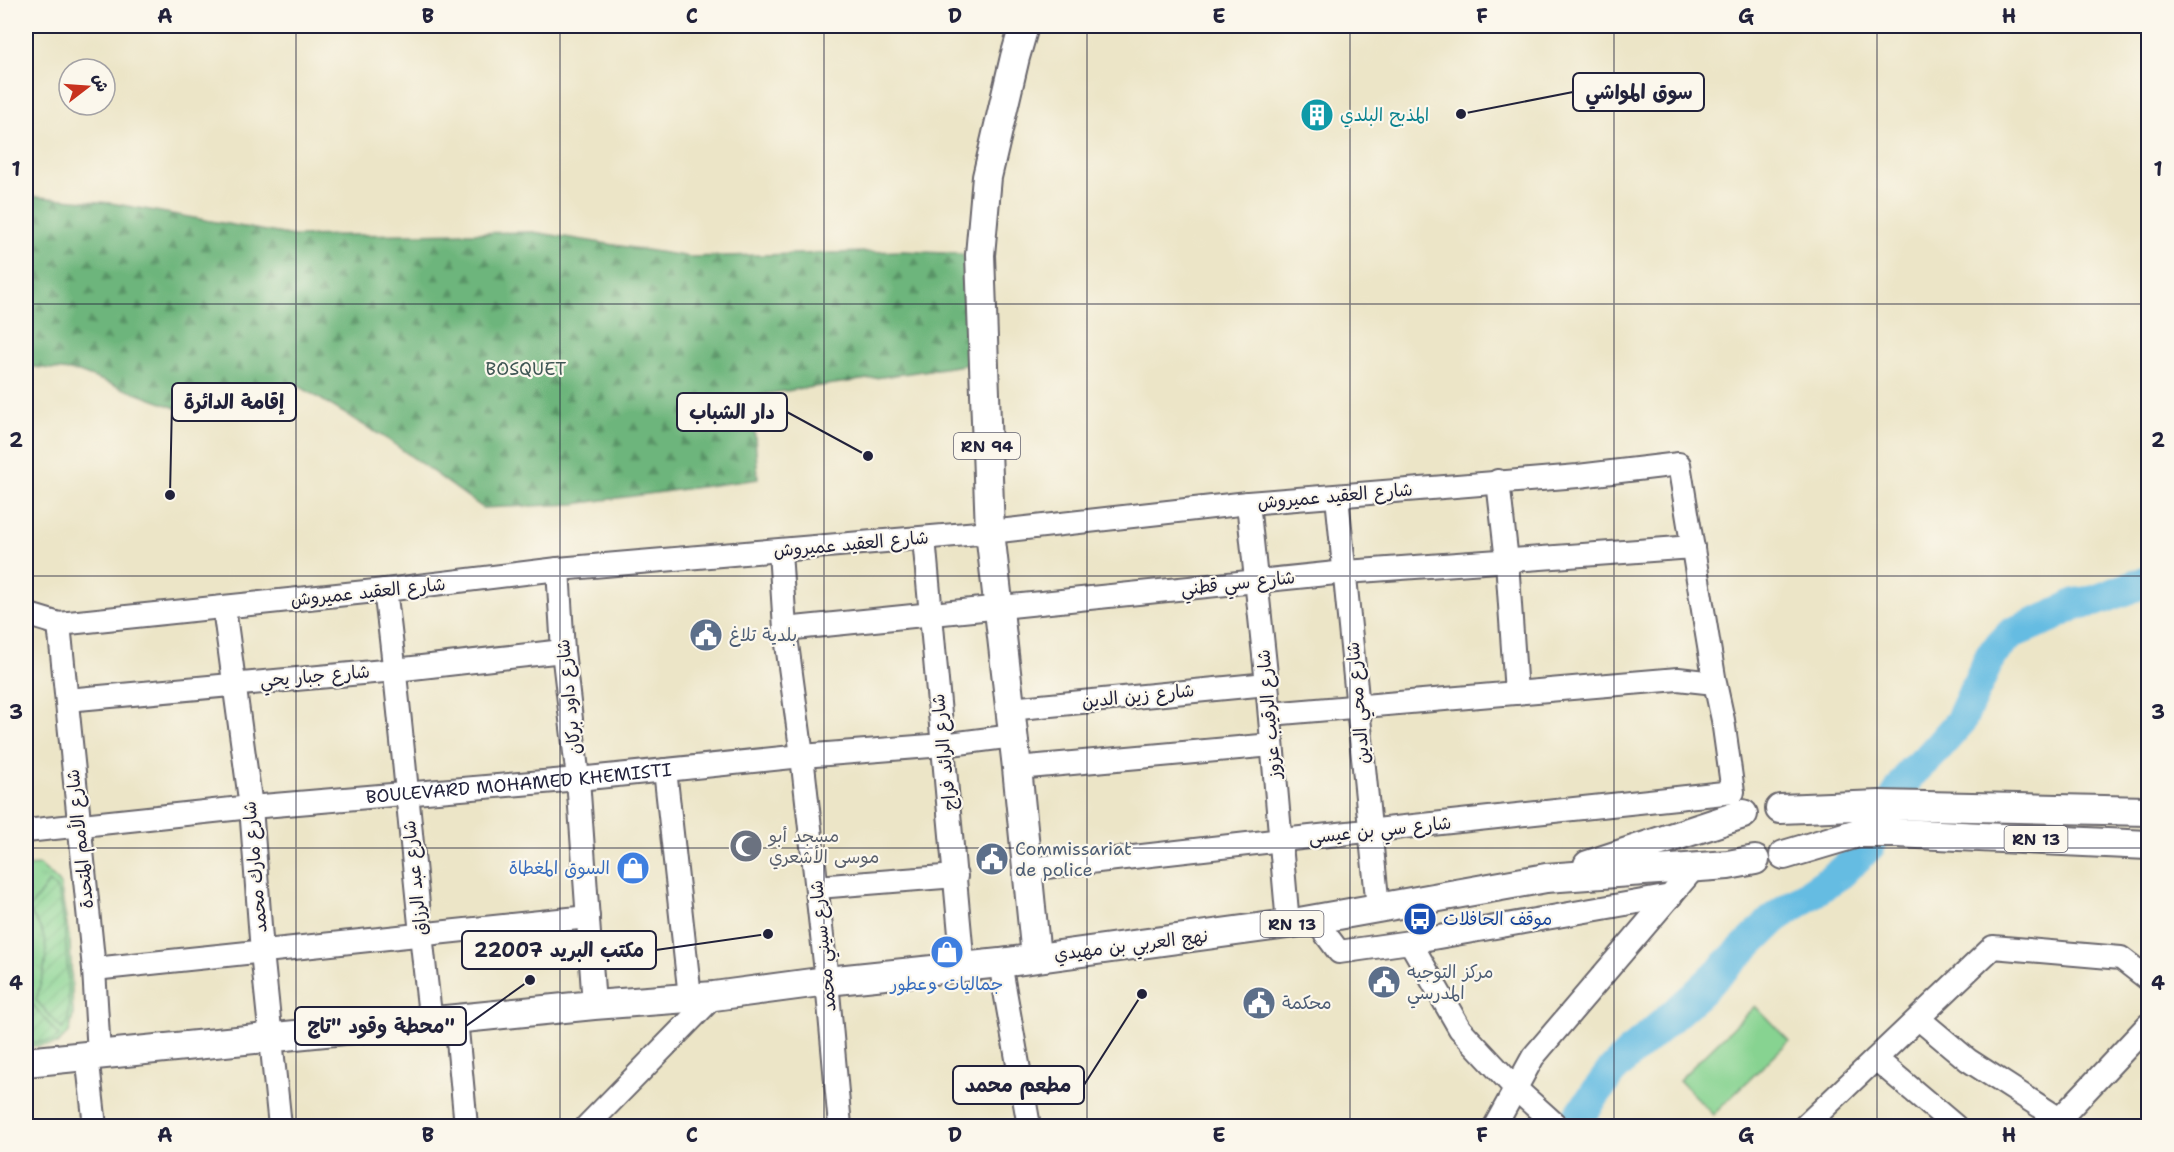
<svg xmlns="http://www.w3.org/2000/svg" width="2174" height="1152" font-family="'Shantell Sans','Playpen Sans Arabic',sans-serif">
  <style>
    .grass { fill: url(#grass-tufts); stroke: #547a66; stroke-width: 1.5 }
    .forest { fill: url(#forest-firs); stroke: #486c5b; stroke-width: 1.5 }
    .garden { fill: url(#garden-furrows); stroke: #547a66; stroke-width: 1.5 }
    .pitch { fill: #87d391; stroke: #547a66; stroke-width: 1.5 }
    .lines { fill: none; stroke-linecap: round; stroke-linejoin: round }
    .river { stroke: #65bce2; stroke-width: 32 }
    .minor-casing { stroke: #69666c; stroke-width: 26 }
    .major-casing { stroke: #69666c; stroke-width: 32 }
    .minor { stroke: #fff; stroke-width: 22 }
    .major { stroke: #fff; stroke-width: 28 }
    .grid { fill: none; stroke: #22223b; stroke-width: 1.5; stroke-opacity: 0.55 }
    .labels { text-anchor: middle; stroke-width: 4.5; stroke-linejoin: round; paint-order: stroke }
    .shield { fill: #fbf7ec; stroke: #636270; stroke-width: 1.5 }
    .shield-label { font-size: 16px; font-weight: bold; fill: #22223b }
    .culture-label { font-size: 18px; fill: #0d838f; stroke: #fbf7ec; text-anchor: start }
    .park-label { font-size: 18px; fill: #405755; stroke: #fbf7ec }
    .street-label { font-size: 18px; fill: #22223b; stroke: #fbf7ec }
    .service-label { font-size: 18px; fill: #4e5e75; stroke: #fbf7ec; text-anchor: start }
    .worship-label { font-size: 18px; fill: #5b616d; stroke: #fbf7ec; text-anchor: start }
    .shop-label { font-size: 18px; fill: #366cbe; stroke: #fbf7ec; text-anchor: end }
    .transit-label { font-size: 18px; fill: #164399; stroke: #fbf7ec; text-anchor: start }
    .leader { fill: none; stroke: #22223b; stroke-width: 2 }
    .callout-dot { fill: #22223b; stroke: #fbf7ec; stroke-width: 2 }
    .callout { fill: #fbf7ec; stroke: #22223b; stroke-width: 2 }
    .callout-label { font-size: 20px; text-anchor: middle; font-weight: bold; fill: #22223b }
    .neatline { fill: none; stroke: #22223b; stroke-width: 2 }
    .grid-label { font-size: 20px; text-anchor: middle; font-weight: bold; fill: #22223b }
  </style>
  <defs>
    <pattern id="grass-tufts" width="24" height="20" patternUnits="userSpaceOnUse" patternTransform="scale(1.5)"><rect width="24" height="20" fill="#87d391"/><path d="M3 7l-1-3M5 7V3M7 7l1-3M15 17l-1-3M17 17v-4M19 17l1-3" fill="none" stroke="#74b57e"/></pattern>
    <pattern id="forest-firs" width="22" height="20" patternUnits="userSpaceOnUse" patternTransform="scale(1.5)"><rect width="22" height="20" fill="#6db57b"/><path d="M5 1l3.5 6h-7zM16 11l3.5 6h-7z" fill="#599366"/></pattern>
    <pattern id="garden-furrows" width="10" height="10" patternUnits="userSpaceOnUse" patternTransform="scale(1.5)"><rect width="10" height="10" fill="#87d391"/><path d="M-1 1l2-2M0 10L10 0M9 11l2-2" fill="none" stroke="#74b57e"/></pattern>
  </defs>
  <rect width="100%" height="100%" fill="#fbf7ec"/>
  <filter id="ink" filterUnits="userSpaceOnUse"><feTurbulence type="fractalNoise" baseFrequency=".0167" numOctaves="2"/><feDisplacementMap in="SourceGraphic" scale="12" xChannelSelector="R" yChannelSelector="G"/><feConvolveMatrix kernelMatrix="1 2 1 2 8 2 1 2 1" color-interpolation-filters="sRGB"/></filter>
  <filter id="wash" filterUnits="userSpaceOnUse"><feTurbulence type="fractalNoise" baseFrequency=".008" numOctaves="4" result="noise"/><feDisplacementMap in="SourceGraphic" scale="24" xChannelSelector="R" yChannelSelector="G"/><feGaussianBlur stdDeviation="1.35" result="paint"/><feColorMatrix in="noise" values="0 0 0 0 0 0 0 0 0 0 0 0 0 0 0 0 0 1.4 0 .05"/><feComposite in="paint" operator="in"/></filter>
  <g filter="url(#wash)">
    <rect width="100%" height="100%" fill="#ece5c7"/>
    <polygon class="grass" points="40,865 60,883 70,943 73,1016 69,1032 57,1044 26,1047 26,866"/>
    <polygon class="forest" points="26,196 111,203 294,236 533,232 690,257 903,251 963,254 984,362 752,396 758,479 574,504 483,508 387,439 294,383 189,413 79,372 26,366"/>
    <g class="garden">
      <path d="M 49,882 C 50,883 55,887 56,888 C 66,907 70,998 68,1022 L 62,1029 L 36,1000 C 46,964 55,941 28,910 Z"/>
      <polygon points="33,1005 59,1036 53,1041 26,1043 26,1011"/>
    </g>
    <polygon class="pitch" points="1755,1006 1789,1041 1713,1115 1679,1080"/>
    <g class="lines">
      <polyline class="river" points="1572,1126 1611,1072 1630,1053 1697,994 1775,918 1842,872 1870,845 1881,821 1912,771 1930,756 1960,722 1991,655 2012,633 2051,617 2075,604 2095,601 2148,581"/>
    </g>
  </g>
  <g filter="url(#ink)">
    <g class="lines">
      <defs>
        <g id="minor">
          <polyline points="1498,481 1507,561 1516,693"/>
          <polyline points="1337,497 1378,908"/>
          <polyline points="1248,503 1267,684 1288,924"/>
          <polyline points="924,538 963,967"/>
          <polyline points="780,551 785,629 802,756 827,981 840,1126"/>
          <polyline points="558,569 563,651 578,779 594,1005"/>
          <path d="M 385,590 C 404,734 413,878 431,1022"/>
          <polyline points="224,608 251,807 262,952 280,1126"/>
          <polyline points="26,614 59,624 385,590 558,569 990,532 1248,503 1578,476 1679,464 1715,683"/>
          <polyline points="59,624 94,969 99,1054"/>
          <polyline points="785,629 1346,572 1693,547"/>
          <polyline points="67,700 395,670 563,651"/>
          <polyline points="1009,709 1267,684"/>
          <polyline points="1017,768 1272,745"/>
          <polyline points="665,770 690,997"/>
          <path id="s1" d="M 26,831 L 251,807 L 578,779 L 802,756 L 943,745 L 1013,736"/>
          <polyline points="1028,869 1282,840 1733,792 1723,720 1715,683 1678,679 1270,714"/>
          <polyline points="817,887 956,876"/>
          <polyline points="1315,920 1339,952 1410,942 1460,1029 1516,1089 1557,1126"/>
          <polyline points="1410,942 1671,896"/>
          <polyline points="1000,963 1029,1126"/>
          <polyline points="94,969 588,917"/>
          <polyline points="456,1019 466,1126"/>
          <polyline points="1919,1019 1968,1060 2061,1120 2066,1126"/>
          <polyline points="87,1055 95,1126"/>
          <polyline points="1876,1059 1955,1126"/>
          <polyline points="587,1126 714,996"/>
          <polyline points="1495,1126 1533,1057 1695,867"/>
          <polyline points="1805,1126 1993,947 2121,958 2148,979"/>
          <polyline points="2053,1126 2148,1025"/>
        </g>
        <g id="major">
          <polyline points="1024,26 1015,57 987,177 980,255 990,532 1017,768 1036,957"/>
          <polyline points="1780,809 1879,805 2148,811"/>
          <polyline points="1784,855 1858,833 1897,833 2148,845"/>
          <polyline points="1588,865 1743,814"/>
          <polyline points="26,1062 594,1005 714,996 827,981 1000,963 1288,924 1546,878 1728,865 1755,860"/>
        </g>
      </defs>
      <use href="#minor" class="minor-casing"/>
      <use href="#major" class="major-casing"/>
      <use href="#minor" class="minor"/>
      <use href="#major" class="major"/>
    </g>
  </g>
  <path class="grid" d="M 296,26 L 296,1126M 560,26 L 560,1126M 824,26 L 824,1126M 1087,26 L 1087,1126M 1350,26 L 1350,1126M 1614,26 L 1614,1126M 1877,26 L 1877,1126M 26,304 L 2148,304M 26,576 L 2148,576M 26,848 L 2148,848"/>
  <defs>
    <symbol id="building-disc" viewBox="-11 -11 22 22"><circle r="9.5" fill="#0f9aa8" stroke="#fbf7ec"/><path d="M-4-6H4V6H1V3H-1V6H-4ZM-2.5-4.3h1.7v1.8h-1.7ZM.8-4.3h1.7v1.8H.8ZM-2.5-1h1.7V.8h-1.7ZM.8-1h1.7V.8H.8Z" fill="#fff"/></symbol>
    <symbol id="civic-disc" viewBox="-11 -11 22 22"><circle r="9.5" fill="#5c6f8a" stroke="#fbf7ec"/><path d="M-.6-6.5H3V-4.5H.6V-3L4-1V1h2V6H-6V1h2V-1L-.6-3ZM-1.2 2.5V6h2.4V2.5Z" fill="#fff"/></symbol>
    <symbol id="mosque-disc" viewBox="-11 -11 22 22"><circle r="9.5" fill="#6b7280" stroke="#fbf7ec"/><path d="M3.5-4.9A6 6 0 1 0 3.5 4.9A5 5 0 1 1 3.5-4.9Z" fill="#fff"/></symbol>
    <symbol id="shop-disc" viewBox="-11 -11 22 22"><circle r="9.5" fill="#3f7fe0" stroke="#fbf7ec"/><path d="M-5-2.5h2.3a2.7 3.5 0 0 1 5.4 0H5L5.5 6h-11ZM-1.5-2.5h3a1.5 2.3 0 0 0-3 0Z" fill="#fff"/></symbol>
    <symbol id="bus-disc" viewBox="-11 -11 22 22"><circle r="9.5" fill="#1a4fb4" stroke="#fbf7ec"/><path d="M-5-6H5V4H4V6H2V4H-2V6H-4V4H-5ZM-3.5-4V0h7V-4ZM-3.5 1.2v1.5H-2V1.2ZM2 1.2v1.5H3.5V1.2Z" fill="#fff"/></symbol>
  </defs>
  <g fill-rule="evenodd">
    <use href="#building-disc" x="1298" y="96" width="38" height="38"/>
    <use href="#civic-disc" x="687" y="616" width="38" height="38"/>
    <use href="#mosque-disc" x="727" y="827" width="38" height="38"/>
    <use href="#civic-disc" x="973" y="840" width="38" height="38"/>
    <use href="#shop-disc" x="614" y="849" width="38" height="38"/>
    <use href="#bus-disc" x="1401" y="900" width="38" height="38"/>
    <use href="#shop-disc" x="928" y="933" width="38" height="38"/>
    <use href="#civic-disc" x="1365" y="963" width="38" height="38"/>
    <use href="#civic-disc" x="1240" y="984" width="38" height="38"/>
  </g>
  <g class="labels">
    <g class="shield">
      <rect x="954" y="433" width="66" height="26" rx="4.5"/>
      <rect x="2004.5" y="826" width="63" height="26" rx="4.5"/>
      <rect x="1260.5" y="911" width="63" height="26" rx="4.5"/>
    </g>
    <g class="shield-label">
      <text x="987" y="452">RN 94</text>
      <text x="2036" y="845">RN 13</text>
      <text x="1292" y="930">RN 13</text>
    </g>
    <g class="culture-label">
      <text x="1340" y="121">المذبح البلدي</text>
    </g>
    <g class="park-label">
      <text x="526" y="375">BOSQUET</text>
    </g>
    <g class="street-label">
      <text transform="translate(1335 496) rotate(-5)" y="6">شارع العقيد عميروش</text>
      <text transform="translate(851 544) rotate(-5)" y="6">شارع العقيد عميروش</text>
      <text transform="translate(1238 583) rotate(-6)" y="6">شارع سي قطني</text>
      <text transform="translate(368 592) rotate(-6)" y="6">شارع العقيد عميروش</text>
      <text transform="translate(315 676) rotate(-5)" y="6">شارع جبار يحي</text>
      <text transform="translate(1138 696) rotate(-6)" y="6">شارع زين الدين</text>
      <text transform="translate(569 697) rotate(-96)" y="6">شارع داود بركان</text>
      <text transform="translate(1358 703) rotate(-95)" y="6">شارع محي الدين</text>
      <text transform="translate(1269 714) rotate(-95)" y="6">شارع الرقيب عزوز</text>
      <text transform="translate(944 752) rotate(-96)" y="6">شارع الرائد فراج</text>
      <text dy="6" stroke="none"><textPath href="#s1" startOffset="495">BOULEVARD MOHAMED KHEMISTI</textPath></text>
      <text transform="translate(1380 830) rotate(-6)" y="6">شارع سي بن عيسى</text>
      <text transform="translate(80 839) rotate(-96)" y="6">شارع الأمم المتحدة</text>
      <text transform="translate(255 867) rotate(-95)" y="6">شارع مارك محمد</text>
      <text transform="translate(415 878) rotate(-96)" y="6">شارع عبد الرزاق</text>
      <text transform="translate(1131 945) rotate(-7)" y="6">نهج العربي بن مهيدي</text>
      <text transform="translate(823 946) rotate(-96)" y="6">شارع سيني محمد</text>
    </g>
    <g class="service-label">
      <text x="729" y="641">بلدية تلاغ</text>
      <text x="1015" y="855">Commissariat<tspan x="1015" dy="21">de police</tspan></text>
      <text x="1407" y="978">مركز التوجيه<tspan x="1407" dy="21">المدرسي</tspan></text>
      <text x="1282" y="1009">محكمة</text>
    </g>
    <g class="worship-label">
      <text x="769" y="842">مسجد أبو<tspan x="769" dy="21">موسى الأشعري</tspan></text>
    </g>
    <g class="shop-label">
      <text x="610" y="874">السوق المغطاة</text>
      <text x="947" y="990" text-anchor="middle">جماليات وعطور</text>
    </g>
    <g class="transit-label">
      <text x="1443" y="925">موقف الحافلات</text>
    </g>
  </g>
  <path class="leader" d="M1461 114L1573 92M170 495L172 402M868 456L787 412M768 934L656 950M530 980L466 1026M1142 994L1084 1085"/>
  <g class="callout-dot">
    <circle cx="1461" cy="114" r="6"/>
    <circle cx="170" cy="495" r="6"/>
    <circle cx="868" cy="456" r="6"/>
    <circle cx="768" cy="934" r="6"/>
    <circle cx="530" cy="980" r="6"/>
    <circle cx="1142" cy="994" r="6"/>
  </g>
  <g class="callout">
    <rect x="1573" y="73" width="131" height="38" rx="6"/>
    <rect x="172" y="383" width="124" height="38" rx="6"/>
    <rect x="677" y="393" width="110" height="38" rx="6"/>
    <rect x="462" y="931" width="194" height="38" rx="6"/>
    <rect x="295" y="1007" width="171" height="38" rx="6"/>
    <rect x="953" y="1066" width="131" height="38" rx="6"/>
  </g>
  <g class="callout-label">
    <text x="1639" y="99">سوق المواشي</text>
    <text x="234" y="409">إقامة الدائرة</text>
    <text x="732" y="419">دار الشباب</text>
    <text x="559" y="957">مكتب البريد 22007</text>
    <text x="381" y="1033">محطة وقود "تاج"</text>
    <text x="1018" y="1092">مطعم محمد</text>
  </g>
  <rect width="2174" height="1152" fill="none" stroke="#fbf7ec" stroke-width="66"/>
  <g transform="translate(87 87) rotate(73)"><circle r="28" fill="#fbf7ec" stroke="#a4a2a5" stroke-width="1.5"/>
  <path d="M0-4.5L10 22L0 15L-10 22Z" fill="#c8321e"/>
  <text y="-9" font-size="16" font-weight="bold" text-anchor="middle" fill="#22223b">ش</text>
  </g>
  <rect x="33" y="33" width="2108" height="1086" class="neatline"/>
  <g class="grid-label">
    <text x="165" y="23">A</text>
    <text x="428" y="23">B</text>
    <text x="692" y="23">C</text>
    <text x="955" y="23">D</text>
    <text x="1219" y="23">E</text>
    <text x="1482" y="23">F</text>
    <text x="1746" y="23">G</text>
    <text x="2009" y="23">H</text>
    <text x="16" y="176">1</text>
    <text x="2158" y="176">1</text>
    <text x="16" y="447">2</text>
    <text x="2158" y="447">2</text>
    <text x="16" y="719">3</text>
    <text x="2158" y="719">3</text>
    <text x="16" y="990">4</text>
    <text x="2158" y="990">4</text>
    <text x="165" y="1142">A</text>
    <text x="428" y="1142">B</text>
    <text x="692" y="1142">C</text>
    <text x="955" y="1142">D</text>
    <text x="1219" y="1142">E</text>
    <text x="1482" y="1142">F</text>
    <text x="1746" y="1142">G</text>
    <text x="2009" y="1142">H</text>
  </g>
</svg>
